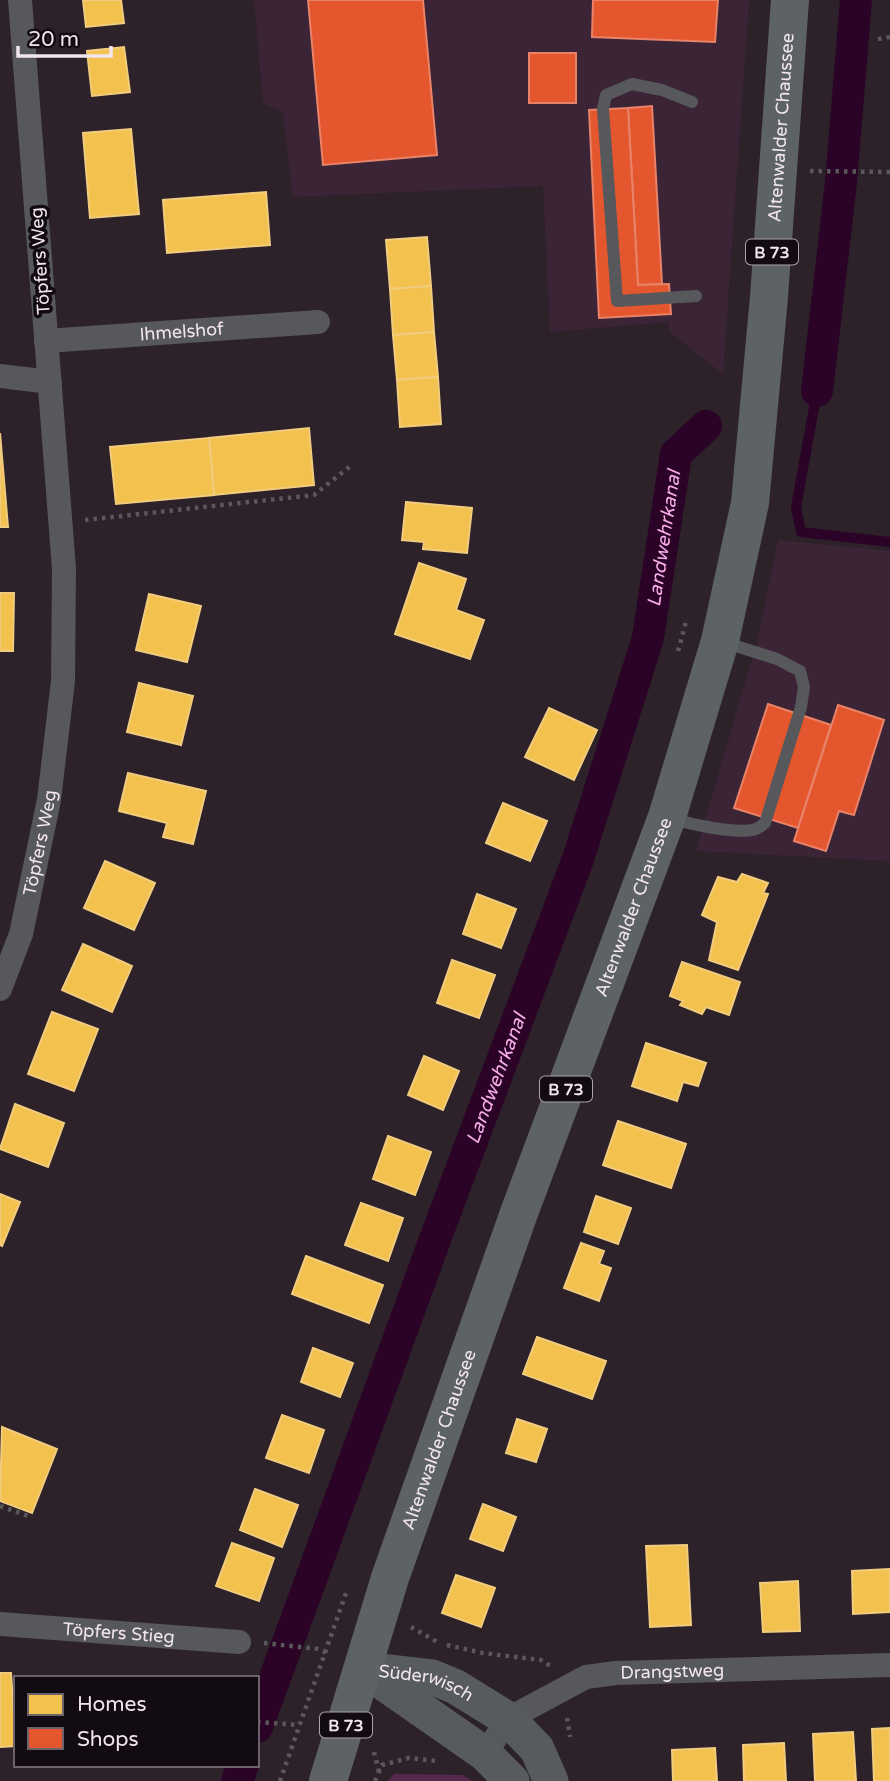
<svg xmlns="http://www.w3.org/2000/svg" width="890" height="1781" font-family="'Varela Round',sans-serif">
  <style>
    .built { fill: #3a2436 }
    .grass { fill: #57294f }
    .homes { fill: #f2c14e; stroke: #f2cc7e; stroke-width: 2 }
    .shops { fill: #e4572e; stroke: #e88268; stroke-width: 2 }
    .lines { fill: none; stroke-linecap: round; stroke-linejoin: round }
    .stream { stroke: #2a0326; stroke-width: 10 }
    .canal { stroke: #2a0326; stroke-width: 32 }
    .path { stroke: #5a585b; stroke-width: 4.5; stroke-dasharray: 3.5 5; stroke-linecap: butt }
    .lane { stroke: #56585b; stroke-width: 12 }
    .street { stroke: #56585b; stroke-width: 24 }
    .secondary { stroke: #575b5d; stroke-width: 35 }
    .primary { stroke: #5d6265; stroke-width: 38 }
    .labels { text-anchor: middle; stroke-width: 7; stroke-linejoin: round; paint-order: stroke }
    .shield { fill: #130b12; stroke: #afa4ad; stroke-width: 2 }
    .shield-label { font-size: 16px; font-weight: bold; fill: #f2e5ef }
    .street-label { font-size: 18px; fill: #f2e5ef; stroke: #130b12 }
    .water-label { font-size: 19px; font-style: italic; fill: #f7ade9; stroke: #130b12 }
  </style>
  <rect width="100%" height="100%" fill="#2d222a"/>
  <g class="built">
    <polygon points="254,0 749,0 723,374 670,332 668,322 550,332 543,186 293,197 283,113 263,103"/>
    <polygon points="778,540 890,551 889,861 696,851 758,638"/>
  </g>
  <polygon class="grass" points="394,1774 462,1775 473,1781 388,1781"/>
  <g class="homes">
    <polygon points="83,0 121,0 124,23 86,27"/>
    <polygon points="124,47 130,92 92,96 87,51"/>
    <polygon points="131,129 139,214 90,218 83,133"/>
    <polygon points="266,192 270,245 167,253 163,200"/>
    <polygon points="427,237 431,286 390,289 386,240"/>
    <polygon points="431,286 434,332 393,335 390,289"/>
    <polygon points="434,332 438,377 397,380 393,335"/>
    <polygon points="438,377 441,424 400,427 397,380"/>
    <polygon points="309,428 314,485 214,495 209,438"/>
    <polygon points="0,433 8,527 0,527"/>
    <polygon points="209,438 214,495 116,504 110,447"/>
    <polygon points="406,502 472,508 467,553 423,549 424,542 402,540"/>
    <polygon points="419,563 466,579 456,610 484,620 470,659 395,634"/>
    <polygon points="0,593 14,593 13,651 0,651"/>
    <polygon points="149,594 201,606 187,662 136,650"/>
    <polygon points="139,683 193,696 181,745 127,732"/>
    <polygon points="549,708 597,730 574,780 525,757"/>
    <polygon points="128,773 206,791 193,844 163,837 167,823 119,811"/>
    <polygon points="503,803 547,821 530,861 486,843"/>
    <polygon points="105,861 155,883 134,930 84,908"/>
    <polygon points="742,874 768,883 763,893 768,894 738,970 709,960 717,922 702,915 718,877 737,882"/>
    <polygon points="477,894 516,909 501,948 463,934"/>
    <polygon points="83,944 132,966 112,1012 62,990"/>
    <polygon points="452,960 495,975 479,1018 437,1003"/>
    <polygon points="682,962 740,982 729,1015 706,1007 702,1014 680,1005 683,1001 670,996"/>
    <polygon points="52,1012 98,1029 74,1091 28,1074"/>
    <polygon points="646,1043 706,1063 698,1086 683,1082 677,1101 632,1086"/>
    <polygon points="424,1056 459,1071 443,1110 408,1095"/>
    <polygon points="15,1104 64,1123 48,1167 0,1149"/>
    <polygon points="618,1121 686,1144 671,1188 603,1165"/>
    <polygon points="388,1136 431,1152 415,1195 373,1179"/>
    <polygon points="0,1194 20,1202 2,1246 0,1245"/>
    <polygon points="596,1196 631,1208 618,1244 584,1232"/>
    <polygon points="361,1203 403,1218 388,1261 345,1245"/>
    <polygon points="581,1243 604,1251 599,1264 611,1268 599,1301 564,1288"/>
    <polygon points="306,1256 383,1285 369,1323 292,1294"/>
    <polygon points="537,1337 606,1361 592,1399 523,1374"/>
    <polygon points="313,1348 353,1363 340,1397 301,1382"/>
    <polygon points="282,1415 324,1430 309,1473 266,1458"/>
    <polygon points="517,1419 547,1429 536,1462 506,1453"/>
    <polygon points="2,1427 57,1449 32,1513 0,1501"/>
    <polygon points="255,1489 298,1505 282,1547 240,1530"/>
    <polygon points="483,1504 516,1517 503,1551 470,1539"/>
    <polygon points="232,1543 274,1558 259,1601 216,1586"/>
    <polygon points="687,1545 691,1625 650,1627 646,1546"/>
    <polygon points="890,1569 890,1612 853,1614 852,1571"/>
    <polygon points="456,1575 495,1588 481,1627 442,1613"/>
    <polygon points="798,1581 800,1631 763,1632 760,1583"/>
    <polygon points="0,1673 11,1673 16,1746 0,1747"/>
    <polygon points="890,1728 890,1781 874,1781 872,1729"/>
    <polygon points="853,1732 856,1781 815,1781 813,1734"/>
    <polygon points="784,1743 786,1781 744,1781 743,1745"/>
    <polygon points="715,1748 717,1781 673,1781 672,1750"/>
  </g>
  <g class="shops">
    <polygon points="308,0 423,0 437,155 323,165"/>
    <polygon points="593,0 718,0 715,42 592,37"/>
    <rect x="529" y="53" width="47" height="50"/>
    <polygon points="652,106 662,284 638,285 628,108"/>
    <polygon points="628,108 638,285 669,284 671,314 599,318 589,110"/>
    <polygon points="768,704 831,725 798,828 734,808"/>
    <polygon points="838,705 884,720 854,815 839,811 826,851 794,841"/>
  </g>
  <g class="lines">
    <polyline class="stream" points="817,391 796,507 801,532 890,542"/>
    <g class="canal">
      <polyline points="817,391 841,182 856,0"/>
      <path id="s1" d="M 257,1727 L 437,1234 L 578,859 L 648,638 L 676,454 L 706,426"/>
      <polyline points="237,1781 243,1765"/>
    </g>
    <g class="path">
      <polyline points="878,39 890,37"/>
      <polyline points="810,171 890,172"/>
      <polyline points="85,520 314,495 353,464"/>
      <polyline points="678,651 687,618"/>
      <polyline points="0,1506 31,1517"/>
      <polyline points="411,1627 439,1643"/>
      <polyline points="264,1643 318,1649 327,1653"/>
      <polyline points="447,1645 483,1653 541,1660 550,1666"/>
      <polyline points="567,1718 570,1737"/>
      <polyline points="257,1722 299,1725"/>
      <polyline points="374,1752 379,1772"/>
      <polyline points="280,1781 346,1593"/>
      <polyline points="375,1781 382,1765 409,1758 436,1761"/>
    </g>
    <g class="lane">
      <polyline points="692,102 662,90 632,84 606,95 603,109 617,301 696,296"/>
      <path d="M 671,818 C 689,824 738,835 756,829 C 759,828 762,825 765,823 L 801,707 L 804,687 L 800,671 L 777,659 L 723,642"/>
    </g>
    <g class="street">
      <path id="s2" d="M 46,341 L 318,322"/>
      <polyline points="0,376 50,382"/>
      <path id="s3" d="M 0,989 L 21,934 L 49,800 L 63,681 L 64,569 L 20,0"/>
      <path id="s4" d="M 0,1624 L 239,1642"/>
      <path id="s5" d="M 485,1754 L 508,1719 L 586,1677 L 616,1673 L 890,1665"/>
    </g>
    <g class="secondary">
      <path id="s6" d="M 363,1669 L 432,1677 L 456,1687 L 508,1719 L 537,1749 L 551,1781"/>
      <polyline points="366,1671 485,1754 512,1781"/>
    </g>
    <path class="primary" id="s7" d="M 328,1781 L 390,1578 L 519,1213 L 667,817 L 720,641 L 750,503 L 769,297 L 790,0"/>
  </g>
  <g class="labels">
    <g class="shield">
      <rect x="746" y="239.5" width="52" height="25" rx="5"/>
      <rect x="540" y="1076.5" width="52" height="25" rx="5"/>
      <rect x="320" y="1712.5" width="52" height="25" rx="5"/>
    </g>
    <g class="shield-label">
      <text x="772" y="258">B 73</text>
      <text x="566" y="1095">B 73</text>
      <text x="346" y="1731">B 73</text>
    </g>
    <g class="street-label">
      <text dy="6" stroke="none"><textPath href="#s7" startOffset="1724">Altenwalder Chaussee</textPath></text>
      <text transform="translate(40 261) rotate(-94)" y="6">Töpfers Weg</text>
      <text dy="6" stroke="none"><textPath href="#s2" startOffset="136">Ihmelshof</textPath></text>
      <text dy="6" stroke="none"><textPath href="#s3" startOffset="152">Töpfers Weg</textPath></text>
      <text dy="6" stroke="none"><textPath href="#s7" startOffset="926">Altenwalder Chaussee</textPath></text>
      <text dy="6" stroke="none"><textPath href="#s7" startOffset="359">Altenwalder Chaussee</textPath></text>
      <text dy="6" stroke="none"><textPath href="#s4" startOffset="119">Töpfers Stieg</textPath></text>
      <text dy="6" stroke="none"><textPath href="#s5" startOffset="217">Drangstweg</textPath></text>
      <text dy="6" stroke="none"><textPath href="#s6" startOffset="65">Süderwisch</textPath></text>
    </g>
    <g class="water-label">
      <text dy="7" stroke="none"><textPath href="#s1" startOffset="1258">Landwehrkanal</textPath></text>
      <text dy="7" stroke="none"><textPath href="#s1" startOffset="691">Landwehrkanal</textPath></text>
    </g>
  </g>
  <rect x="14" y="1676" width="245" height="91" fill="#130b12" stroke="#6c626a" stroke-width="2"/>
  <rect x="28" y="1694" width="35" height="21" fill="#f2c14e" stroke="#6c626a" stroke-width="2"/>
  <text x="77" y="1711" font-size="21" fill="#f2e5ef">Homes</text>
  <rect x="28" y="1728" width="35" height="21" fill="#e4572e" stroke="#6c626a" stroke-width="2"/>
  <text x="77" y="1746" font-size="21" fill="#f2e5ef">Shops</text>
  <path d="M18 46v10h93v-10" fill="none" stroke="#f2e5ef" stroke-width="3.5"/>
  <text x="28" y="46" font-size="21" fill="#f2e5ef" stroke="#130b12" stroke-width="5" paint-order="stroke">20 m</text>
</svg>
